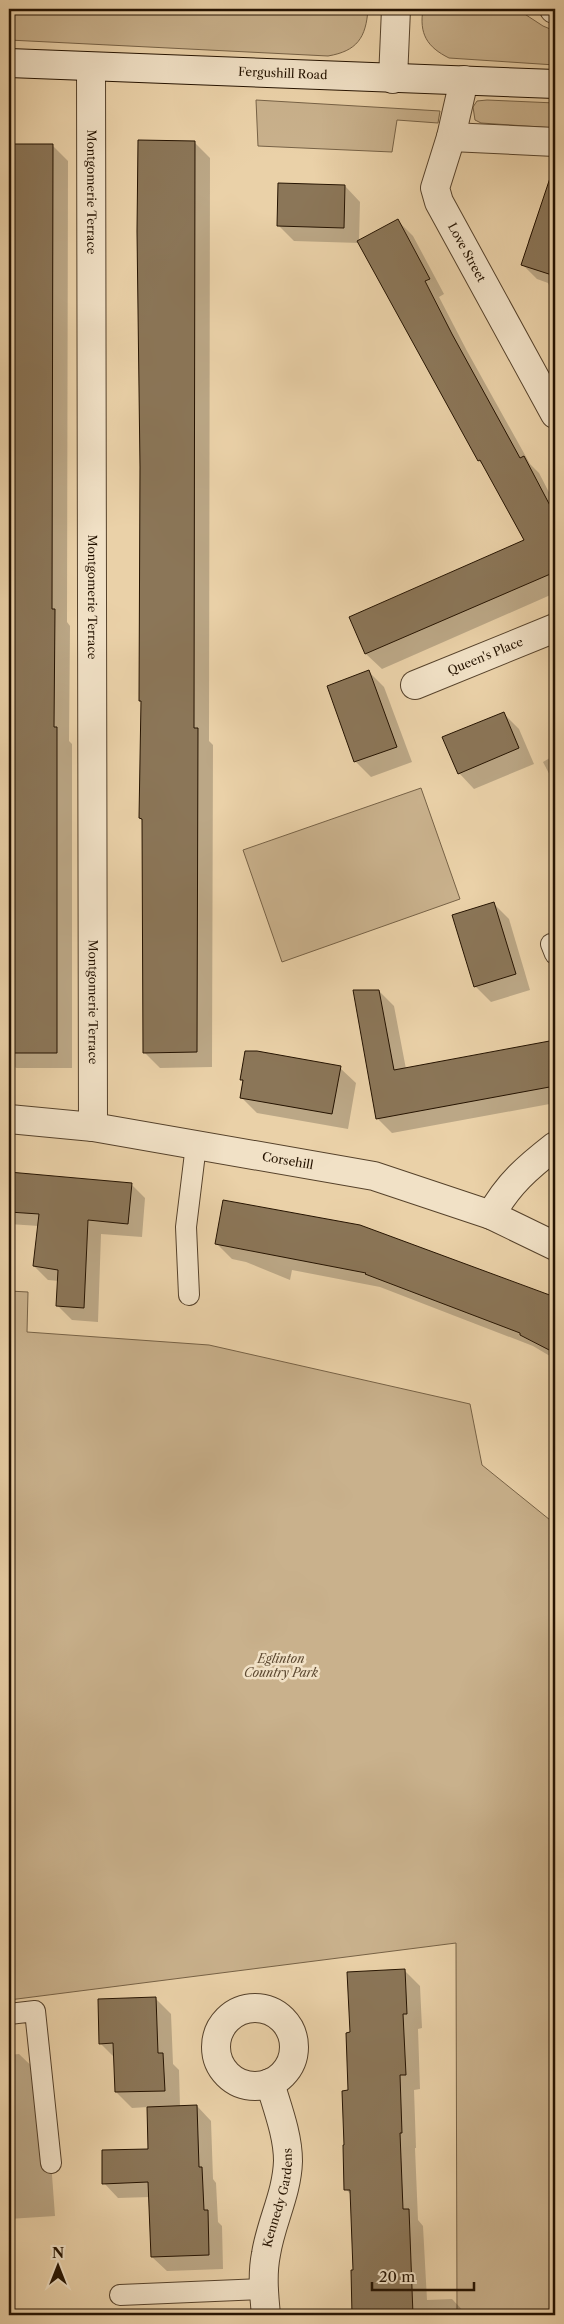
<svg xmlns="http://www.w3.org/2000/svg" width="564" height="2324" font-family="'Libre Caslon Text',serif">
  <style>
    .green { fill: #c9b18c; stroke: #776246 }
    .shadow { fill: #0003 }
    .building { fill: #8b7658; stroke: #251301 }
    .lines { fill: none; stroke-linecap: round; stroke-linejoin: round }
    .lane-casing { stroke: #56422b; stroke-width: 22 }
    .street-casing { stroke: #56422b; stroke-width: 30 }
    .secondary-casing { stroke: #251301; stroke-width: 30 }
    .lane { stroke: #f1e1c6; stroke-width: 20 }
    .street { stroke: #f1e1c6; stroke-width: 28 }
    .secondary { stroke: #f1e1c6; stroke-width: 28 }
    .labels { text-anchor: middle; stroke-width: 5; stroke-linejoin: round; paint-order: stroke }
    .street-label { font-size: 12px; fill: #251301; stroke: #f1e1c6 }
    .park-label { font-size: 12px; font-style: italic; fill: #5e4a32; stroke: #f1e1c6 }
  </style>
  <rect width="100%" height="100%" fill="#ead1a8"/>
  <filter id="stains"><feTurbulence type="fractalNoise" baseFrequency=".004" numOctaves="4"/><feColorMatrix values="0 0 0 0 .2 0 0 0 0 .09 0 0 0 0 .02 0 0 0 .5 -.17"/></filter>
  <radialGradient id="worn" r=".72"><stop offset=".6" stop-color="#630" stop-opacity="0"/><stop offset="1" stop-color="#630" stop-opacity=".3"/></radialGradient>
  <g class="green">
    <path d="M 9,9 L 160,9 L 214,11 L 233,9 L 368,9 C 366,38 357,51 328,56 L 9,40 Z"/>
    <path d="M 423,9 L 517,9 L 543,26 L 555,31 L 555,65 L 449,58 C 427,47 419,34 423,9 Z"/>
    <polygon points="256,100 440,111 438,123 397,120 392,152 258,146"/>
    <polygon points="487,100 555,103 555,128 481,123 475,120 473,107 477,101"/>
    <polygon points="421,788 460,899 282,962 243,850"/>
    <polygon points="9,1291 28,1292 27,1332 209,1345 470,1404 482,1465 555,1524 555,2315 457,2315 456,1943 9,2000"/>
  </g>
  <g class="shadow">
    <polygon points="139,141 194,142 210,158 209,741 213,745 212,1067 160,1068 144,1052 143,821 140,818 142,703 140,701"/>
    <polygon points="9,145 52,145 68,161 67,622 70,626 69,741 72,744 72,1068 16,1068 9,1060"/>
    <polygon points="549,185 555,187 555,297 548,283 537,279 523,265 530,243 528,241"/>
    <polygon points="345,186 360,202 359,241 397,220 413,236 444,294 439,297 467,351 530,464 539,473 555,504 555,593 382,669 366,654 350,618 525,541 485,467 479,461 360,243 294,241 278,225"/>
    <polygon points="369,672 384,687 412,762 371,777 355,761"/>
    <polygon points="503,713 519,729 534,764 474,789 459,773"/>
    <polygon points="555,755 555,785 543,762"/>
    <polygon points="494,904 509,919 530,990 491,1002 475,986"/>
    <polygon points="379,991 394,1006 406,1069 555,1041 555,1103 392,1133 377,1118"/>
    <polygon points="340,1068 356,1083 348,1129 257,1113 241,1097 244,1082 241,1079"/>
    <polygon points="9,1173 131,1184 145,1198 142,1237 101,1234 98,1322 72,1320 58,1306 59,1281 48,1280 34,1266 39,1226 9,1224"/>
    <polygon points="217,1244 509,1281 555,1304 555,1359 533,1346 380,1287 292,1270 290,1280 246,1262 232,1259"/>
    <polygon points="405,1971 420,1986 422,2028 418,2029 420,2089 414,2090 416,2148 415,2148 418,2220 423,2226 427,2300 452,2299 467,2315 354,2315 353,2271 354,2271 351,2195 346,2189 351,2034"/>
    <polygon points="155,1998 171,2014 173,2064 179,2070 180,2107 197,2106 211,2121 213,2179 216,2183 218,2222 222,2226 223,2269 167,2271 152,2257 150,2197 118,2198 104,2183 150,2150 148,2107 132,2108 116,2092 115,2058 100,2043"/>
    <polygon points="19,2054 45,2079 55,2216 9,2219 9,2055"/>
  </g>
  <g class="building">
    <polygon points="138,140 195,141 194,728 198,728 197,1052 143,1053 142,819 139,818 141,701 139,701 140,467 137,231"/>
    <polygon points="9,144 53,144 52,609 55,609 54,727 57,727 57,1053 9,1053"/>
    <polygon points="550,178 555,179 555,276 521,265"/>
    <polygon points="278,183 345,185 344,228 277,226"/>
    <polygon points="398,219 430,279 425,281 452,334 520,458 524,456 555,515 555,572 365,654 349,617 524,540 480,460 478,461 357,241"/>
    <polygon points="369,670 397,747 354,762 327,686"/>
    <polygon points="504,712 519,748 458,774 442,737"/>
    <polygon points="494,902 516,974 474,987 452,915"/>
    <polygon points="353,990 379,990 394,1070 555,1040 555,1086 376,1119"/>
    <polygon points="245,1051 257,1051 341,1066 332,1114 240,1098 243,1080 240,1080"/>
    <polygon points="9,1172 132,1183 128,1224 88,1220 84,1308 56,1306 58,1270 33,1266 39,1214 9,1212"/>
    <polygon points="223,1200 360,1225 555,1297 555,1353 520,1335 520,1333 365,1274 366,1273 215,1244"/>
    <polygon points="405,1969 407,2014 403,2014 406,2075 400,2075 402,2133 400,2133 403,2209 409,2209 413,2315 352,2315 351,2270 353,2270 350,2190 344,2190 343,2145 344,2145 342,2091 348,2090 346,2033 350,2032 347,1972"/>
    <polygon points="156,1997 158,2053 163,2053 165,2091 115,2092 113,2043 99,2044 98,1999"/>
    <polygon points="197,2105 199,2167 202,2167 204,2210 208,2210 209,2255 151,2257 148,2182 102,2184 102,2150 148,2149 147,2107"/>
  </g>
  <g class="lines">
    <defs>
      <g id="lane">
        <polyline points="551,944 555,954"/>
        <polyline points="189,1295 186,1227 196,1145"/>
        <polyline points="9,2014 35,2011 51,2163"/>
        <polyline points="120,2295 263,2289"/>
      </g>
      <g id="street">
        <polyline points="554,9 555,9"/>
        <path id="s1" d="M 91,67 L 93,1127"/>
        <polyline points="393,79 396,9"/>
        <path id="s2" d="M 464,80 L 451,137 L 435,188 L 439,202 L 555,414"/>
        <polyline points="451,137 555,142"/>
        <path id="s3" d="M 415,685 L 555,628"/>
        <path id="s4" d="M 9,1119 L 93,1127 L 374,1176 L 491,1215 L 555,1246"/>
        <path d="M 491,1215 C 508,1184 528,1167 555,1146"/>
        <circle cx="255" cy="2047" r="39"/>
        <path id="s5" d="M 266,2315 C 264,2295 262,2274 266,2254 C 271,2222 287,2194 288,2161 C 288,2135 277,2107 270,2083"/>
      </g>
      <g id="secondary">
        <path id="s6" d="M 9,63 L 555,84"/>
      </g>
    </defs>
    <use href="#lane" class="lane-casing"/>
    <use href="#street" class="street-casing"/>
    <use href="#secondary" class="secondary-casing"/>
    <use href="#lane" class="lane"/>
    <use href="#street" class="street"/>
    <use href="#secondary" class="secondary"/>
  </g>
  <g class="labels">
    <g class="street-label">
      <text dy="4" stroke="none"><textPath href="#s6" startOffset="274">Fergushill Road</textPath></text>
      <text dy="4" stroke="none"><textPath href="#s1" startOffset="125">Montgomerie Terrace</textPath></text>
      <text dy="4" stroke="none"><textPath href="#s2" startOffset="184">Love Street</textPath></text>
      <text dy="4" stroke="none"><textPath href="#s1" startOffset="530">Montgomerie Terrace</textPath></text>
      <text dy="4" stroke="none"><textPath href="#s3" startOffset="76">Queen's Place</textPath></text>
      <text dy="4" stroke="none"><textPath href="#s1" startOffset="935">Montgomerie Terrace</textPath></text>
      <text dy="4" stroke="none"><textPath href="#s4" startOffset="282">Corsehill</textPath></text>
      <text dy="4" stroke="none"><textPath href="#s5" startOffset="119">Kennedy Gardens</textPath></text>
    </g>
    <g class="park-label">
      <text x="281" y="1663">Eglinton<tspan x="281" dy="14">Country Park</tspan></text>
    </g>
  </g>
  <rect width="564" height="2324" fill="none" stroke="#ead1a8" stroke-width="30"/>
  <rect x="10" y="10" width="544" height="2304" fill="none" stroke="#251301" stroke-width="2.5"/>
  <rect x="15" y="15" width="534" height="2294" fill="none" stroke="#251301"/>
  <g transform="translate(58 2266)" stroke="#f1e1c6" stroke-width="4" paint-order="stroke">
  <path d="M0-4L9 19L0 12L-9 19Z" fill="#251301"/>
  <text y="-8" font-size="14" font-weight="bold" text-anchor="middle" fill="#251301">N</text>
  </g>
  <path d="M372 2282v8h102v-8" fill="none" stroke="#251301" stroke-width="2.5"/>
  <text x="379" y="2282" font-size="15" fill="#251301" stroke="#f1e1c6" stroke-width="4" paint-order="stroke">20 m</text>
  <rect width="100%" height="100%" filter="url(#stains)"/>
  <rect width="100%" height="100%" fill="url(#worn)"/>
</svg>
